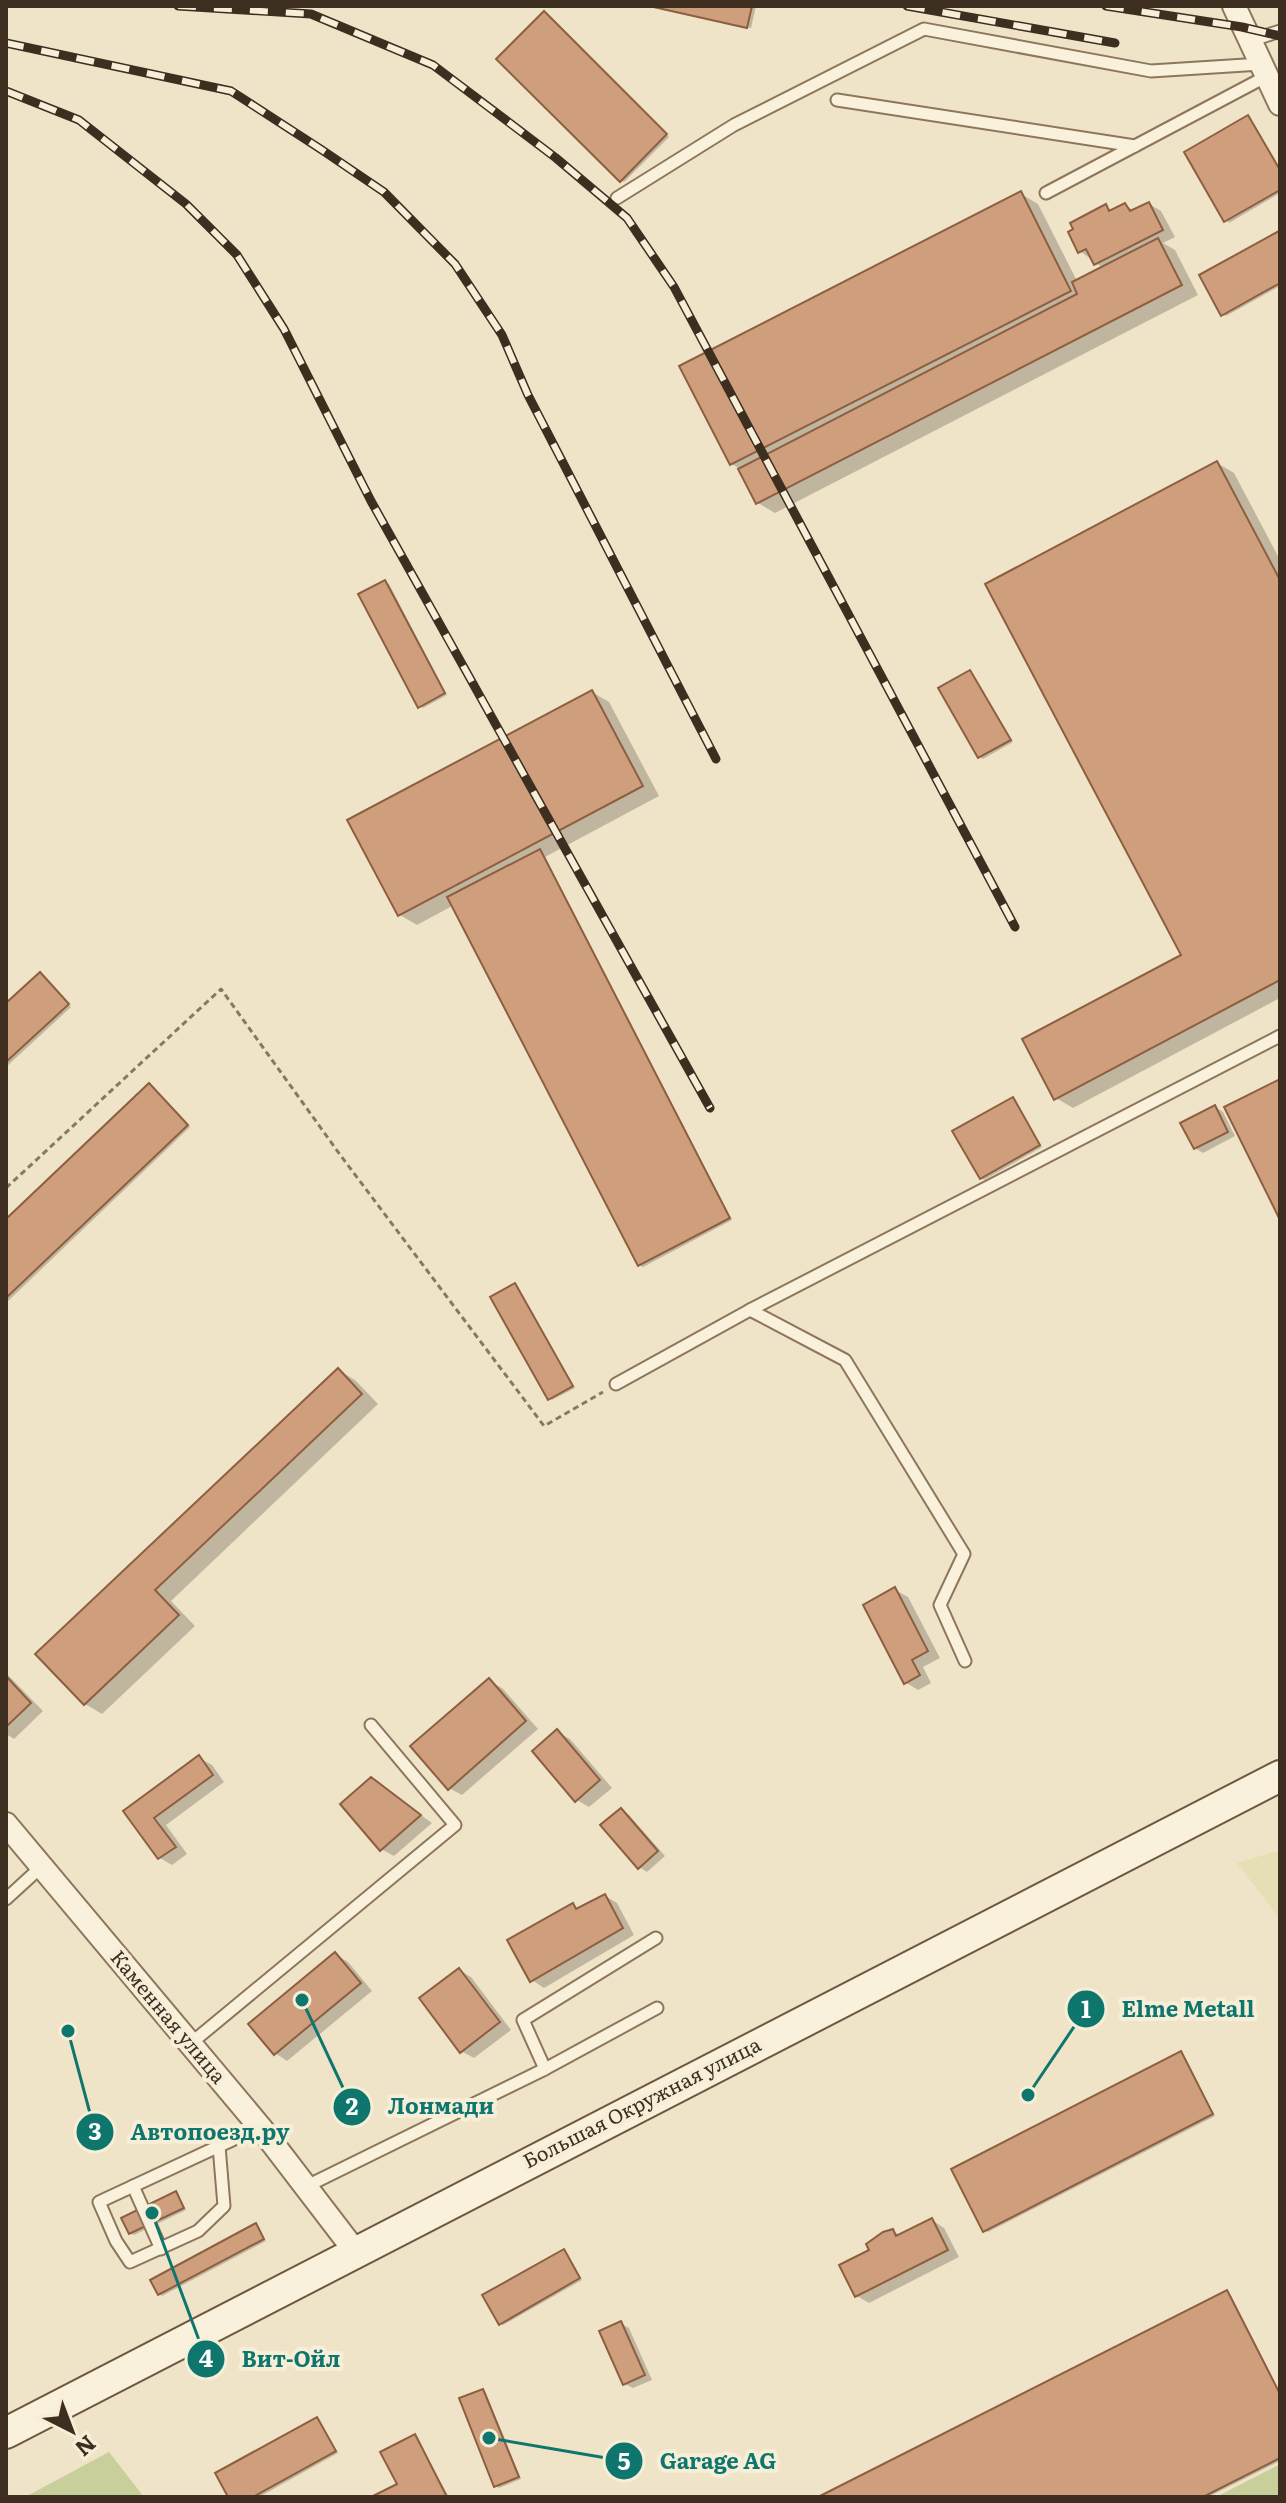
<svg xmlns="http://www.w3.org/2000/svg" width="1286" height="2503" font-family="Literata,serif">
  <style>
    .farmland { fill: #e6deb5 }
    .green { fill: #c9cf9b }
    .shadow { fill: #0003 }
    .building { fill: #cf9f7d; stroke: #8d5f41; stroke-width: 2 }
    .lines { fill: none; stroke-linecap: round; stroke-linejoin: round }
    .service-casing { stroke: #8d765c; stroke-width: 15 }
    .minor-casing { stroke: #8d765c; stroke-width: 26 }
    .secondary-casing { stroke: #6f573f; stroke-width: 34 }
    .path { stroke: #8d765c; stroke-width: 3; stroke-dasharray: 6 4; stroke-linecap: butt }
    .service { stroke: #faf1dc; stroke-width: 11 }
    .minor { stroke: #faf1dc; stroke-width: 22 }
    .secondary { stroke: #faf1dc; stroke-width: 30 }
    .rail-casing { stroke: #3d2e20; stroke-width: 9 }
    .rail { stroke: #f7eed8; stroke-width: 6; stroke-dasharray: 18; stroke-linecap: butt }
    .labels { text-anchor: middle; stroke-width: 8; stroke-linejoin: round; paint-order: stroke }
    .street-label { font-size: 20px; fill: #3d2e20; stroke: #f7eed8 }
    .leader { fill: none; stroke: #0f766e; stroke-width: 3 }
    .callout-dot { fill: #0f766e; stroke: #f7eed8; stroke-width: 3 }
    .mark-label { font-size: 24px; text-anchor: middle; font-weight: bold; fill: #fff }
    .callout-label { font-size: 22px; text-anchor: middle; font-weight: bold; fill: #0f766e; stroke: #f7eed8; stroke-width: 8; stroke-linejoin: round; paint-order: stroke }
  </style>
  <rect width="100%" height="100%" fill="#f0e4c8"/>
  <polygon class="farmland" points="1280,1850 1280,1919 1237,1863"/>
  <g class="green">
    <polygon points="109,2452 144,2497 25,2497"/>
    <polygon points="1280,2464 1280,2497 1216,2497"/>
  </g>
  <g class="shadow">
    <polygon points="651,6 756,6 751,28"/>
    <polygon points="547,16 669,137 624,182 621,180"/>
    <polygon points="1248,117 1280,169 1280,193 1229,223 1187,153"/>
    <polygon points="1021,194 1038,204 1077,281 1103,268 1080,251 1106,206 1113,211 1125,205 1135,211 1149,204 1161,211 1175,237 1163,243 1175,250 1198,295 775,513 758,503 740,469 732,464"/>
    <polygon points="1280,234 1280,286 1226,316 1223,314 1202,276"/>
    <polygon points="1217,463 1234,473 1280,560 1280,998 1073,1108 1056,1098 1183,956"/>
    <polygon points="385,582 389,584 447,695 423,708 420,706"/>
    <polygon points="970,672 1013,742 983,759 980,757"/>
    <polygon points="592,692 609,702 659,796 545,857 732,1220 643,1267 639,1265 454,905 417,925 400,915"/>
    <polygon points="43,976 71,1007 6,1067 6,1006"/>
    <polygon points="152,1088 190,1127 6,1303 6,1222"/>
    <polygon points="1013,1099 1042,1147 984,1180 981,1178"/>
    <polygon points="1215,1107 1223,1112 1235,1136 1203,1153 1195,1148"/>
    <polygon points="515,1286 575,1388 552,1400 549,1398"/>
    <polygon points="338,1370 355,1380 378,1404 171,1601 195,1626 102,1714 85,1704 38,1654"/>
    <polygon points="895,1590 908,1597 940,1658 923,1667 931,1683 918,1690 905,1682"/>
    <polygon points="6,1673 43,1711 14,1739 6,1734"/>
    <polygon points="489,1681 502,1688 538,1729 462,1795 449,1788"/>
    <polygon points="557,1732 570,1739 612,1788 589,1807 577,1800"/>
    <polygon points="199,1758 212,1765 224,1782 166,1825 187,1854 172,1865 160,1858 126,1811"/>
    <polygon points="372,1780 432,1823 394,1856 381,1849"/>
    <polygon points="621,1810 629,1815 665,1856 647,1872 639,1867"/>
    <polygon points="605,1896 617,1903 634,1935 544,1988 532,1980 573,1905 580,1909"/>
    <polygon points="336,1955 348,1962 372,1991 287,2061 275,2053"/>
    <polygon points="459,1970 471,1977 511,2030 474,2058 461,2051"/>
    <polygon points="1181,2053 1215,2116 988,2232 984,2230"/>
    <polygon points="176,2194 186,2210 134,2235 130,2233"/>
    <polygon points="932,2220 944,2228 959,2257 869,2303 857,2296 872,2251 893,2231 901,2236"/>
    <polygon points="256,2226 266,2241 162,2296 159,2294"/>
    <polygon points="564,2251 582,2280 503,2325 500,2323"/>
    <polygon points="1227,2292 1230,2294 1280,2392 1280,2461 1208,2497 823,2497"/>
    <polygon points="621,2324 629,2328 652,2380 633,2388 625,2384"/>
    <polygon points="483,2391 486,2393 521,2479 499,2488 496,2486"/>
    <polygon points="317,2419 338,2453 259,2497 230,2497"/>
    <polygon points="415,2436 449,2497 376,2497 400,2485"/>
  </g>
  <g class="building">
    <polygon points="649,6 752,6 747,28"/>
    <polygon points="544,11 667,134 620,182 496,59"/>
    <polygon points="1248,115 1280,170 1280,190 1224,222 1184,152"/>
    <polygon points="1021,191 1071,291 730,465 679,366"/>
    <polygon points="1149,202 1163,230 1094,265 1086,249 1078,253 1068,232 1073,229 1070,223 1106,204 1109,211 1125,203 1130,211"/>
    <polygon points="1279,231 1280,283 1221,316 1199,275"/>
    <polygon points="1158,238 1182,285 756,504 738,469 1077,294 1072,282"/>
    <polygon points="1217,461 1280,580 1280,980 1054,1100 1022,1039 1181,955 985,584"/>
    <polygon points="385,580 445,693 418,708 358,594"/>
    <polygon points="970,670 1011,740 978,758 938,688"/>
    <polygon points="592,690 643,786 398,916 347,820"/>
    <polygon points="540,849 730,1218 638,1266 447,897"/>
    <polygon points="40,972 69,1004 6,1062 6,1003"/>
    <polygon points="1280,1079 1280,1220 1224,1107"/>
    <polygon points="149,1083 188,1125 6,1298 6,1219"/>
    <polygon points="1013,1097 1040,1145 980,1179 952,1131"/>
    <polygon points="1215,1105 1228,1132 1194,1149 1180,1123"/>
    <polygon points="515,1283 573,1386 548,1400 490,1297"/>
    <polygon points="338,1368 362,1394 155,1590 179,1615 84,1705 35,1654"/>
    <polygon points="895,1587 928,1651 912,1660 920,1675 904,1684 863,1605"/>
    <polygon points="6,1676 31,1703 6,1727"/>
    <polygon points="489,1678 526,1721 448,1790 410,1746"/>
    <polygon points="557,1729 600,1780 575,1802 532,1751"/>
    <polygon points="199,1755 213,1775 154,1818 176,1847 158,1859 123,1811"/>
    <polygon points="371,1777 421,1815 380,1851 340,1804"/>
    <polygon points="621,1808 658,1851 638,1869 600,1825"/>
    <polygon points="605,1894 623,1928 530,1982 507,1940 573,1903 576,1909"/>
    <polygon points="335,1952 361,1983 274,2055 248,2024"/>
    <polygon points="459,1968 500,2022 460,2053 419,1998"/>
    <polygon points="1181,2051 1213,2114 983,2232 951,2169"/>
    <polygon points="176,2191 184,2208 129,2234 121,2218"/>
    <polygon points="932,2218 948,2250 855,2297 839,2265 869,2250 866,2244 883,2232 893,2229 896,2236"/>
    <polygon points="256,2223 264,2239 158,2295 150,2280"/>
    <polygon points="564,2249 580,2278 499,2325 482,2295"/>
    <polygon points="1227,2290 1280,2394 1280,2458 1203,2497 818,2497"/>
    <polygon points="621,2321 645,2375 623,2385 599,2331"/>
    <polygon points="483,2389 519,2477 494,2487 459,2398"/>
    <polygon points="317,2417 336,2451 253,2497 228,2497 215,2473"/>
    <polygon points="415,2434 447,2497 371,2497 397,2484 380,2452"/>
  </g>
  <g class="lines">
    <defs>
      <g id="service">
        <polyline points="1250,41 1280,31"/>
        <polyline points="837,100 1135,146"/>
        <polyline points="1046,193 1267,76"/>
        <polyline points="617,198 734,125 924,29 1151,71 1261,64"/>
        <polyline points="750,1310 845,1360 964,1554 940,1605 965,1661"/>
        <polyline points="616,1384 750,1310 1280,1036"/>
        <polyline points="6,1899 41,1867"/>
        <polyline points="190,2044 455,1825 371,1725"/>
        <polyline points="545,2069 523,2020 656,1938"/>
        <polyline points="219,2146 224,2206 198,2231 130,2262 116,2241 99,2202 260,2127"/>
        <polyline points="133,2186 161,2249"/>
        <polyline points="307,2186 545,2069 657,2008"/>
      </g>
      <g id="minor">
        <polyline points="1234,6 1280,104"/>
        <polyline points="6,1824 260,2127 355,2251"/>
      </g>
      <polyline id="secondary" points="6,2433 1280,1776"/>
    </defs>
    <use href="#service" class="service-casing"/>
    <use href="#minor" class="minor-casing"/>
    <use href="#secondary" class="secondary-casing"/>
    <polyline class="path" points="6,1188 221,989 341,1156 544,1426 603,1392"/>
    <use href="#service" class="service"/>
    <use href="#minor" class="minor"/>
    <use href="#secondary" class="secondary"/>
    <defs>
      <g id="rail">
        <polyline points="178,6 311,14 433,65 556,158 627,218 674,287 1015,927"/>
        <polyline points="907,6 1115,43"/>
        <polyline points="1106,6 1242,27 1280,36"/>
        <polyline points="6,43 231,91 322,150 384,192 455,264 502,335 528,395 716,759"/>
        <polyline points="6,91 79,120 186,204 237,255 284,329 371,501 710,1108"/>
      </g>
    </defs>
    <use href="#rail" class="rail-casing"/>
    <use href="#rail" class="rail"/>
  </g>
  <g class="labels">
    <g class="street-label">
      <text transform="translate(168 2017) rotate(50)" y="7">Каменная улица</text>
      <text transform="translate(642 2103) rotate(-27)" y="7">Большая Окружная улица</text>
    </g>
  </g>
  <path class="leader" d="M1028 2095L1086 2009M302 2000L352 2107M68 2031L95 2132M152 2213L206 2359M489 2438L624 2461"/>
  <g class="callout-dot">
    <circle cx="1028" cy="2095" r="8"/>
    <circle cx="302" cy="2000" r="8"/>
    <circle cx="68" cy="2031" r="8"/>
    <circle cx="152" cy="2213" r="8"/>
    <circle cx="489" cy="2438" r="8"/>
    <circle cx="1086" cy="2009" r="20"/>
    <circle cx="352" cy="2107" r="20"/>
    <circle cx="95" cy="2132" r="20"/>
    <circle cx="206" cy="2359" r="20"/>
    <circle cx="624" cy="2461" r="20"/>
  </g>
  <g class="mark-label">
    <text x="1086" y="2018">1</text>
    <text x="352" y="2115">2</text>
    <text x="95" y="2140">3</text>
    <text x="206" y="2367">4</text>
    <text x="624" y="2470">5</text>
  </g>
  <g class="callout-label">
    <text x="1188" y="2017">Elme Metall</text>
    <text x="441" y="2114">Лонмади</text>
    <text x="210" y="2140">Автопоезд.ру</text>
    <text x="291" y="2367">Вит-Ойл</text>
    <text x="718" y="2469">Garage AG</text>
  </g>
  <rect width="1286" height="2503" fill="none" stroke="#3d2e20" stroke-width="16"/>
  <g transform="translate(72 2431) rotate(138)" stroke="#f7eed8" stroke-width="6" paint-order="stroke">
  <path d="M0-6L14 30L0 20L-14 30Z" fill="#3d2e20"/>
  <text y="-12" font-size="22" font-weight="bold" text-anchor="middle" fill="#3d2e20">N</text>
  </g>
</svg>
